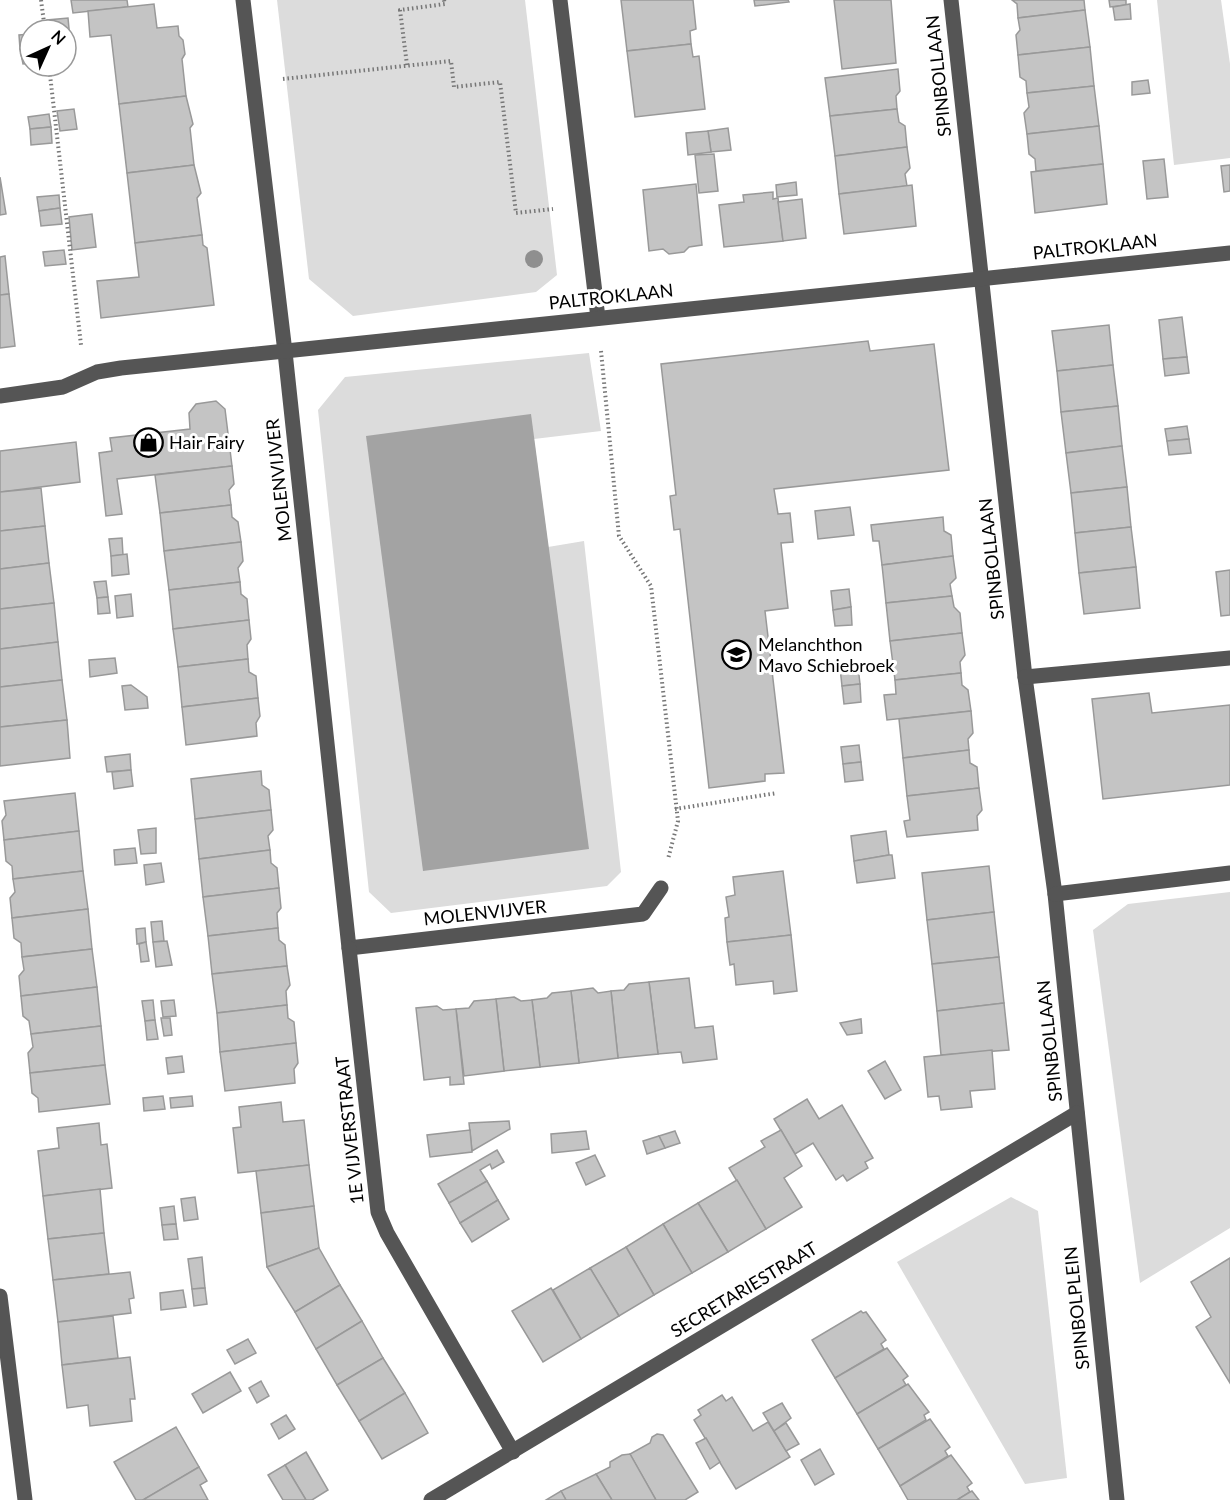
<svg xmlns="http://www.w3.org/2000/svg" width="1230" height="1500" font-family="Lato,sans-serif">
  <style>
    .green { fill: #dcdcdc }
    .water { fill: #a3a3a3 }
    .building { fill: #c4c4c4; stroke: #999; stroke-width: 1.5 }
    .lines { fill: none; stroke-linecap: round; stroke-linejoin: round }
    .path { stroke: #777; stroke-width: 4; stroke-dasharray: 1.5 3; stroke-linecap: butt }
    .minor { stroke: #555; stroke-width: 15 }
    .tree { fill: #8f8f8f }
    .labels { text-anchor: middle; stroke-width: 6; stroke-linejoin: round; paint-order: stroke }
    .street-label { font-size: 18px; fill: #000; stroke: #fff }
    .poi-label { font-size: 18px; fill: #000; stroke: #fff; text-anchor: start }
  </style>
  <rect width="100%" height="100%" fill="#fff"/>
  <g class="green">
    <polygon points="277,0 525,0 557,275 536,292 353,316 309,279"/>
    <polygon points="1157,0 1221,0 1230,64 1230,158 1174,165"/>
    <polygon points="589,353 601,431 534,439 530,414 589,848 548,547 584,541 621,872 607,886 391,913 369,892 318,410 345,377"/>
    <polygon points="1230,892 1230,1228 1140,1283 1093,930 1128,904"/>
    <polygon points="1011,1197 1038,1211 1067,1478 1025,1484 897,1262"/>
  </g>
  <polygon class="water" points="531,414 589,849 423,871 366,436"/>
  <g class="building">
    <polygon points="71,0 127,0 128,7 73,13"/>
    <polygon points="621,0 693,0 696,29 690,31 691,44 627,51"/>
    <polygon points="754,0 788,0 789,2 755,6"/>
    <polygon points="834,0 891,0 896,63 842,69"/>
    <polygon points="1012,0 1084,0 1085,10 1018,18 1017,4"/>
    <polygon points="1109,0 1126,0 1126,5 1110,7"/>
    <polygon points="154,4 157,28 178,26 179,36 183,40 185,54 182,59 186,96 119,104 111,35 90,37 88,11"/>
    <polygon points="1130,4 1131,19 1115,20 1113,7"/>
    <polygon points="1085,10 1090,47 1018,55 1016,35 1020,30 1018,18"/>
    <polygon points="68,18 70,39 66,40 66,30 48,30 47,20"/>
    <polygon points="30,34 30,48 20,49 19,35"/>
    <polygon points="691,44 693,57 699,56 705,109 635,117 627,51"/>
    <polygon points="1090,47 1094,86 1027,93 1026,81 1020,77 1018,55"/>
    <polygon points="30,48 30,63 23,64 20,49"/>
    <polygon points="898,69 900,91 896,96 897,109 830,116 825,78"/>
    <polygon points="1148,80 1150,93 1132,95 1132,82"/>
    <polygon points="1094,86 1099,126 1027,134 1024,113 1029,107 1027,93"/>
    <polygon points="186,96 193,124 190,128 194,165 127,173 119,104"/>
    <polygon points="74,109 77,129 60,131 57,111"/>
    <polygon points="897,109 899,122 905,126 907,147 835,156 830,116"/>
    <polygon points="49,114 51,127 30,129 28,117"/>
    <polygon points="1099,126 1103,164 1036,171 1035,159 1029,154 1027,134"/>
    <polygon points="51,127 52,143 31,145 30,129"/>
    <polygon points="728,128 731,150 711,152 708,131"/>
    <polygon points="708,131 711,152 688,155 686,133"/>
    <polygon points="907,147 910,168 905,174 907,186 839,194 835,156"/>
    <polygon points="714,154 718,191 699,193 695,155"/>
    <polygon points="1164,159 1168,197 1147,199 1143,161"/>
    <polygon points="1103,164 1107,204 1035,213 1031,172"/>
    <polygon points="194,165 201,193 197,198 202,235 135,243 127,173"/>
    <polygon points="1230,165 1230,191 1224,192 1221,166"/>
    <polygon points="0,177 6,214 0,215"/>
    <polygon points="796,182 797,195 777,197 776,185"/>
    <polygon points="696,184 702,245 689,247 684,252 669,254 663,249 649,251 643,190"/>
    <polygon points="912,185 916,226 844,234 839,194"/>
    <polygon points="773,192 773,199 778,198 783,241 724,247 719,205 744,202 743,195"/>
    <polygon points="59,195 60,208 39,211 37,197"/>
    <polygon points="802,199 806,238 783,241 778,202"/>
    <polygon points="60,208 62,224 41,226 39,211"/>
    <polygon points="92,214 96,247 72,250 69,217"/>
    <polygon points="202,235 203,245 207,248 214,305 101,318 97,281 139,277 135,243"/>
    <polygon points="64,250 66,264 45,266 43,252"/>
    <polygon points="5,256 9,294 0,295 0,257"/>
    <polygon points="9,294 15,346 0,348 0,295"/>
    <polygon points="1182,317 1187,357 1163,359 1159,320"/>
    <polygon points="1109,325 1113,365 1057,371 1052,331"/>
    <polygon points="868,341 870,351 934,344 949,470 774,489 778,514 790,513 793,542 781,543 788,608 765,611 784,773 765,774 765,781 709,788 680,529 674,530 670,496 676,495 661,364"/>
    <polygon points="1187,357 1189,373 1165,376 1163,359"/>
    <polygon points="1113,365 1118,406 1061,412 1057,371"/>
    <polygon points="216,401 225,409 232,466 117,479 122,514 106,516 99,453 112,451 110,438 190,429 189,413 196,404"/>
    <polygon points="1118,406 1122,446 1066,453 1061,412"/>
    <polygon points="1187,426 1189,439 1167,441 1165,429"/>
    <polygon points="1189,439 1191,453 1169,455 1167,441"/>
    <polygon points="76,442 80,482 0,492 0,451"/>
    <polygon points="1122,446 1127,487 1071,493 1066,453"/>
    <polygon points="232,466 234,484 229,490 231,505 160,513 155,475"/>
    <polygon points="1127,487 1131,527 1075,533 1071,493"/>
    <polygon points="41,488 45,526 0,531 0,492"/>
    <polygon points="231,505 232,517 238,522 241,542 164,551 160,513"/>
    <polygon points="850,507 854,535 818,539 815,511"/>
    <polygon points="943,517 944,531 951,535 953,556 882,565 879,541 873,541 871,525"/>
    <polygon points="45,526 49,563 0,569 0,531"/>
    <polygon points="1131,527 1136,567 1079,573 1075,533"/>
    <polygon points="122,538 123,555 111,556 109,539"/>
    <polygon points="241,542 243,561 238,568 240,582 169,590 164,551"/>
    <polygon points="127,554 129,574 112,576 111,556"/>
    <polygon points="953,556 956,578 950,584 952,596 886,603 882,565"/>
    <polygon points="49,563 54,603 0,609 0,569"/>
    <polygon points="1136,567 1140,608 1084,614 1079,573"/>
    <polygon points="1230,570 1230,615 1221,616 1216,572"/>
    <polygon points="106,581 108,597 97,598 94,582"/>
    <polygon points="240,582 241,594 247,599 249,620 173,629 169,590"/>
    <polygon points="849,589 851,607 833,610 831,591"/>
    <polygon points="131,594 133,616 117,618 115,596"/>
    <polygon points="952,596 954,607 960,613 962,633 890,641 886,603"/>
    <polygon points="108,597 110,613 98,614 97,598"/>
    <polygon points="54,603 58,642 0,649 0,609"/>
    <polygon points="851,607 852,625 835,626 833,610"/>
    <polygon points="249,620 251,639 247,645 248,659 178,667 173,629"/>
    <polygon points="962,633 965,655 960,662 961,673 895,680 890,641"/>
    <polygon points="58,642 62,680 0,687 0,649"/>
    <polygon points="115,658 117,673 90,677 89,660"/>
    <polygon points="248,659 249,672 256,676 258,698 182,707 178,667"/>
    <polygon points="858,666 860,684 842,686 840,668"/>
    <polygon points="961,673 962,685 968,690 971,711 887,720 884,695 896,694 895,680"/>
    <polygon points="62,680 67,720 0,727 0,687"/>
    <polygon points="860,684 861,702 844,704 842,686"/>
    <polygon points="131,685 147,697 148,708 125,710 122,686"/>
    <polygon points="1149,693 1152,713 1230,705 1230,785 1103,799 1092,699"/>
    <polygon points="258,698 260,716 256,723 257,736 186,745 182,707"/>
    <polygon points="971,711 973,733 968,739 969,750 903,758 899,719"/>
    <polygon points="67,720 70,758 0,766 0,727"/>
    <polygon points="859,745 861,762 843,764 841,747"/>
    <polygon points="969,750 970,763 977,767 979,788 907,796 903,758"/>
    <polygon points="130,754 131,770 107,772 105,757"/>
    <polygon points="861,762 863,780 845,782 843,764"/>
    <polygon points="131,770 133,786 114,789 112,772"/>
    <polygon points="261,771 262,785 269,790 271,810 195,819 191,779"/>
    <polygon points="979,788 982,810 977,816 978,830 907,837 904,821 910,820 907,796"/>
    <polygon points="75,793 79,831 4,840 2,821 6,815 4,801"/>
    <polygon points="271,810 273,830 268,836 270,850 199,859 195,819"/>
    <polygon points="156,828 156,853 141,854 138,830"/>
    <polygon points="79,831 83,871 13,879 12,866 6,861 4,840"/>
    <polygon points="886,831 889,855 854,861 851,836"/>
    <polygon points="135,848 137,863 115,865 114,850"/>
    <polygon points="270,850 271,863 277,868 279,888 203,897 199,859"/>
    <polygon points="889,855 892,855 895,878 857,883 854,861"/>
    <polygon points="161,863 164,882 146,885 144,865"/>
    <polygon points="989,866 994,912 927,920 922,873"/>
    <polygon points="83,871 88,909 12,918 10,898 15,892 13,879"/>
    <polygon points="783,871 791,935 727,942 725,918 729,917 726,897 735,895 733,877"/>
    <polygon points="279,888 281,908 277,913 278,928 208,936 203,897"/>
    <polygon points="88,909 92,949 22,957 21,943 14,938 12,918"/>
    <polygon points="994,912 999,957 932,964 927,920"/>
    <polygon points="162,921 164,941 153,942 151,922"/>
    <polygon points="145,928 146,942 137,944 136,929"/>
    <polygon points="278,928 279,940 285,945 287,966 212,974 208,936"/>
    <polygon points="791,935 797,991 774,994 773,981 736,985 734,964 730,965 727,942"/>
    <polygon points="167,941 172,965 156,967 153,942"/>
    <polygon points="146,942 149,961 141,962 139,944"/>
    <polygon points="92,949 97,987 21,996 19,976 24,970 22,957"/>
    <polygon points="999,957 1004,1003 937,1011 932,964"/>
    <polygon points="287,966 290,985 286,991 287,1005 217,1013 212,974"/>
    <polygon points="689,978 695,1028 713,1026 717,1059 683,1063 681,1052 658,1054 649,982"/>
    <polygon points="649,982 658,1054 618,1058 611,991 624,990 629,984"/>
    <polygon points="97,987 101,1026 31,1034 29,1021 23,1016 21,996"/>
    <polygon points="593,988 598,993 611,991 618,1058 579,1063 571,991"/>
    <polygon points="571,991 579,1063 540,1067 532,1000 547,998 552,993"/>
    <polygon points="514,997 521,1001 532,1000 540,1067 504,1071 496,999"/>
    <polygon points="496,999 504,1071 464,1076 456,1009 469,1008 474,1001"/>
    <polygon points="153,1000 155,1020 145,1021 142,1001"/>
    <polygon points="174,1000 176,1016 163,1017 161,1001"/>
    <polygon points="1004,1003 1009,1050 941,1055 937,1011"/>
    <polygon points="287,1005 288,1018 294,1022 296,1043 220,1052 217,1013"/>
    <polygon points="437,1006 443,1010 456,1009 464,1084 450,1085 450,1077 424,1080 416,1008"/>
    <polygon points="161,1018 170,1018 172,1035 164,1036"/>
    <polygon points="861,1019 862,1033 847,1035 840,1023"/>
    <polygon points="155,1020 158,1039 147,1040 145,1021"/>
    <polygon points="101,1026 105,1065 30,1073 28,1053 33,1047 31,1034"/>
    <polygon points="296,1043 298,1063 294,1069 295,1083 225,1091 220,1052"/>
    <polygon points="992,1050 995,1089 970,1091 972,1107 941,1110 939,1096 928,1097 924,1057"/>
    <polygon points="182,1056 184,1072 168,1074 166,1058"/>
    <polygon points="885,1061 901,1090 885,1099 868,1071"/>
    <polygon points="105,1065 110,1104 39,1112 38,1098 32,1093 30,1073"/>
    <polygon points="163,1096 165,1109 144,1111 143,1098"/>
    <polygon points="192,1096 193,1106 171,1108 170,1098"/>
    <polygon points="807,1099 819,1119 842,1105 873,1158 865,1162 868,1168 847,1181 843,1175 836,1180 813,1143 795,1154 774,1119"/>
    <polygon points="281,1102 283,1122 304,1120 309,1165 238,1173 233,1128 241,1127 239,1107"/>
    <polygon points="509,1121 510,1129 472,1151 469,1123"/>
    <polygon points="99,1123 101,1145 107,1144 112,1188 43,1196 38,1151 59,1148 57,1128"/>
    <polygon points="470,1130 472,1152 430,1157 427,1135"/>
    <polygon points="781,1130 802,1166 784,1178 802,1207 766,1229 729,1168 765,1147 761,1141"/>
    <polygon points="586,1131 589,1149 552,1153 551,1134"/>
    <polygon points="675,1131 680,1143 665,1148 659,1136"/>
    <polygon points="659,1136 665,1148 647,1154 643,1141"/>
    <polygon points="497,1150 504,1162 492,1169 490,1164 480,1170 487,1181 449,1203 438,1184"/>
    <polygon points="595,1155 605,1176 586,1185 576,1163"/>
    <polygon points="309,1165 314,1206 261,1213 256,1171"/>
    <polygon points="737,1180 766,1229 728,1252 698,1203"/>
    <polygon points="487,1181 498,1200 460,1223 449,1203"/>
    <polygon points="100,1189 104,1233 48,1239 43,1196"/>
    <polygon points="195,1197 198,1219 184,1221 181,1199"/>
    <polygon points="498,1200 509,1219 472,1242 460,1223"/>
    <polygon points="698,1203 728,1252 692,1273 663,1224"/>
    <polygon points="174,1206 176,1224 162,1225 160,1208"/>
    <polygon points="314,1206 319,1248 267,1267 261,1213"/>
    <polygon points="176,1224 178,1239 164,1240 162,1225"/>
    <polygon points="663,1224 692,1273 654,1295 626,1247"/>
    <polygon points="104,1233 109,1274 53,1280 48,1239"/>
    <polygon points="626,1247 654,1295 619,1316 590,1268"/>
    <polygon points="319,1248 340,1285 295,1312 267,1267"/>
    <polygon points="202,1257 205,1288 192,1289 188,1259"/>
    <polygon points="1230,1258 1230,1383 1196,1327 1211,1317 1191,1282"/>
    <polygon points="590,1268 619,1316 581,1339 553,1290"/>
    <polygon points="130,1272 134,1298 129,1299 131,1313 58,1322 53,1280"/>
    <polygon points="340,1285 362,1321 316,1349 295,1312"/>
    <polygon points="205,1288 207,1304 194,1306 192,1289"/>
    <polygon points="551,1288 581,1339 543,1362 512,1311"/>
    <polygon points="183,1290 186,1307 161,1310 160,1293"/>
    <polygon points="861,1311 863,1313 866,1312 886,1340 881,1344 884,1349 835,1378 812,1340"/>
    <polygon points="113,1316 118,1358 62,1365 58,1322"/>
    <polygon points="362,1321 383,1358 337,1385 316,1349"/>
    <polygon points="248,1339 256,1353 235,1364 227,1350"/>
    <polygon points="887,1348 908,1376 903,1380 906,1385 857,1414 835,1378"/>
    <polygon points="130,1357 135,1399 130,1399 132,1421 90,1426 88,1405 67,1408 62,1365"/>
    <polygon points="383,1358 405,1393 359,1421 337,1385"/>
    <polygon points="230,1372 241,1391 203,1413 192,1394"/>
    <polygon points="261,1381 269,1396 257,1403 249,1388"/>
    <polygon points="908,1384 929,1412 924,1415 926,1420 878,1449 857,1414"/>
    <polygon points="405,1393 428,1433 382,1459 359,1421"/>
    <polygon points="722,1395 726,1401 732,1397 753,1431 768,1422 790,1457 736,1489 694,1420 701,1415 698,1410"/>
    <polygon points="782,1403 791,1418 774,1431 763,1413"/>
    <polygon points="286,1415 295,1429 279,1439 271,1424"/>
    <polygon points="930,1419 950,1447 945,1451 948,1456 900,1486 878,1449"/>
    <polygon points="786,1423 799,1444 786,1451 774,1431"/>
    <polygon points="176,1427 199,1467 143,1500 136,1500 114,1462"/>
    <polygon points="657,1434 663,1435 698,1492 685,1500 656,1500 630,1454 650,1443 652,1437"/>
    <polygon points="706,1438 720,1462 710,1469 696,1443"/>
    <polygon points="820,1449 834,1474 815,1485 801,1460"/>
    <polygon points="306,1452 328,1490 312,1500 306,1500 285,1465"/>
    <polygon points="630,1454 656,1500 612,1500 596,1474 610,1467 610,1462 622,1455"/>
    <polygon points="951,1455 972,1483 967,1487 970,1492 957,1500 908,1500 900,1486"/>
    <polygon points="285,1465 306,1500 283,1500 268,1475"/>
    <polygon points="199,1467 207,1481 200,1485 208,1500 143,1500"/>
    <polygon points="596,1474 612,1500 566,1500 561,1491"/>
    <polygon points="561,1491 566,1500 546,1500"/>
    <polygon points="972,1491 979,1500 957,1500 970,1492"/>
  </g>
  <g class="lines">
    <g class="path">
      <polyline points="41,0 45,30"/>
      <polyline points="407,65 400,10 445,4 444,0"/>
      <polyline points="49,66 81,345"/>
      <polyline points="283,79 451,61 454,87 500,82 516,213 553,209"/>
      <polyline points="601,351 619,536 651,586 678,821 668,859"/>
      <polyline points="675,809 777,793"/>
    </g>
    <g class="minor">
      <polyline points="243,0 285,352 349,948 643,914 661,888"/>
      <polyline points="560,0 598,318"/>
      <polyline points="951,0 1025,677 1055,894 1117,1500"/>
      <polyline points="0,396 63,387 97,372 121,368 1230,253"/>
      <polyline points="1025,677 1230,658"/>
      <polyline points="1055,894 1230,873"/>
      <polyline points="349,948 378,1212 387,1233 513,1452"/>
      <polyline points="0,1296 25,1500"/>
      <polyline points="431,1500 1077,1113"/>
    </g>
  </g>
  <circle class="tree" cx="534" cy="259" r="9"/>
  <defs>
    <symbol id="shop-ring" viewBox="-11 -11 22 22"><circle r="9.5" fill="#fff" stroke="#000" stroke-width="1.5"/><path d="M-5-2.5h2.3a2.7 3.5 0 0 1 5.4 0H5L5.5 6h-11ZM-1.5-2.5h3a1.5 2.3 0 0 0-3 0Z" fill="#000"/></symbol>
    <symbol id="school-ring" viewBox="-11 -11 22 22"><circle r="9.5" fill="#fff" stroke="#000" stroke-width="1.5"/><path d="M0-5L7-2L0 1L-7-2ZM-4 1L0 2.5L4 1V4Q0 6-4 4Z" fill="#000"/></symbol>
  </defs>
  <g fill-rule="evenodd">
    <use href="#shop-ring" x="132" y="426" width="33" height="33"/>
    <use href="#school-ring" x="720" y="638" width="33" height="33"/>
  </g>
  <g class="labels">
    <g class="street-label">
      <text transform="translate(939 76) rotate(-96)" y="6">SPINBOLLAAN</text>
      <text transform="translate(1095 247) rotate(-6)" y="6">PALTROKLAAN</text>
      <text transform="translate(611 297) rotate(-6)" y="6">PALTROKLAAN</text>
      <text transform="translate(279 480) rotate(-96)" y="6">MOLENVIJVER</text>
      <text transform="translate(992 559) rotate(-96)" y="6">SPINBOLLAAN</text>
      <text transform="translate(485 913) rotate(-6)" y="6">MOLENVIJVER</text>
      <text transform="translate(1050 1041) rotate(-96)" y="6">SPINBOLLAAN</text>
      <text transform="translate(350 1130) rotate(-96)" y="6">1E VIJVERSTRAAT</text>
      <text transform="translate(744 1290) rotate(-31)" y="6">SECRETARIESTRAAT</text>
      <text transform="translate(1077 1308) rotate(-96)" y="6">SPINBOLPLEIN</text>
    </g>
    <g class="poi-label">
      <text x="169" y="449">Hair Fairy</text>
      <text x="758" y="651">Melanchthon<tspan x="758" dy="21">Mavo Schiebroek</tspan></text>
    </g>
  </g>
  <g transform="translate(48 48) rotate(45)"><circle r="28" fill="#ffffff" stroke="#999999" stroke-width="1.5"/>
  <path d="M0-4.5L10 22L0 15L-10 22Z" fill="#000000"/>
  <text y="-9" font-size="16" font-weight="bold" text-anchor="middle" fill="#000000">N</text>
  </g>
</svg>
